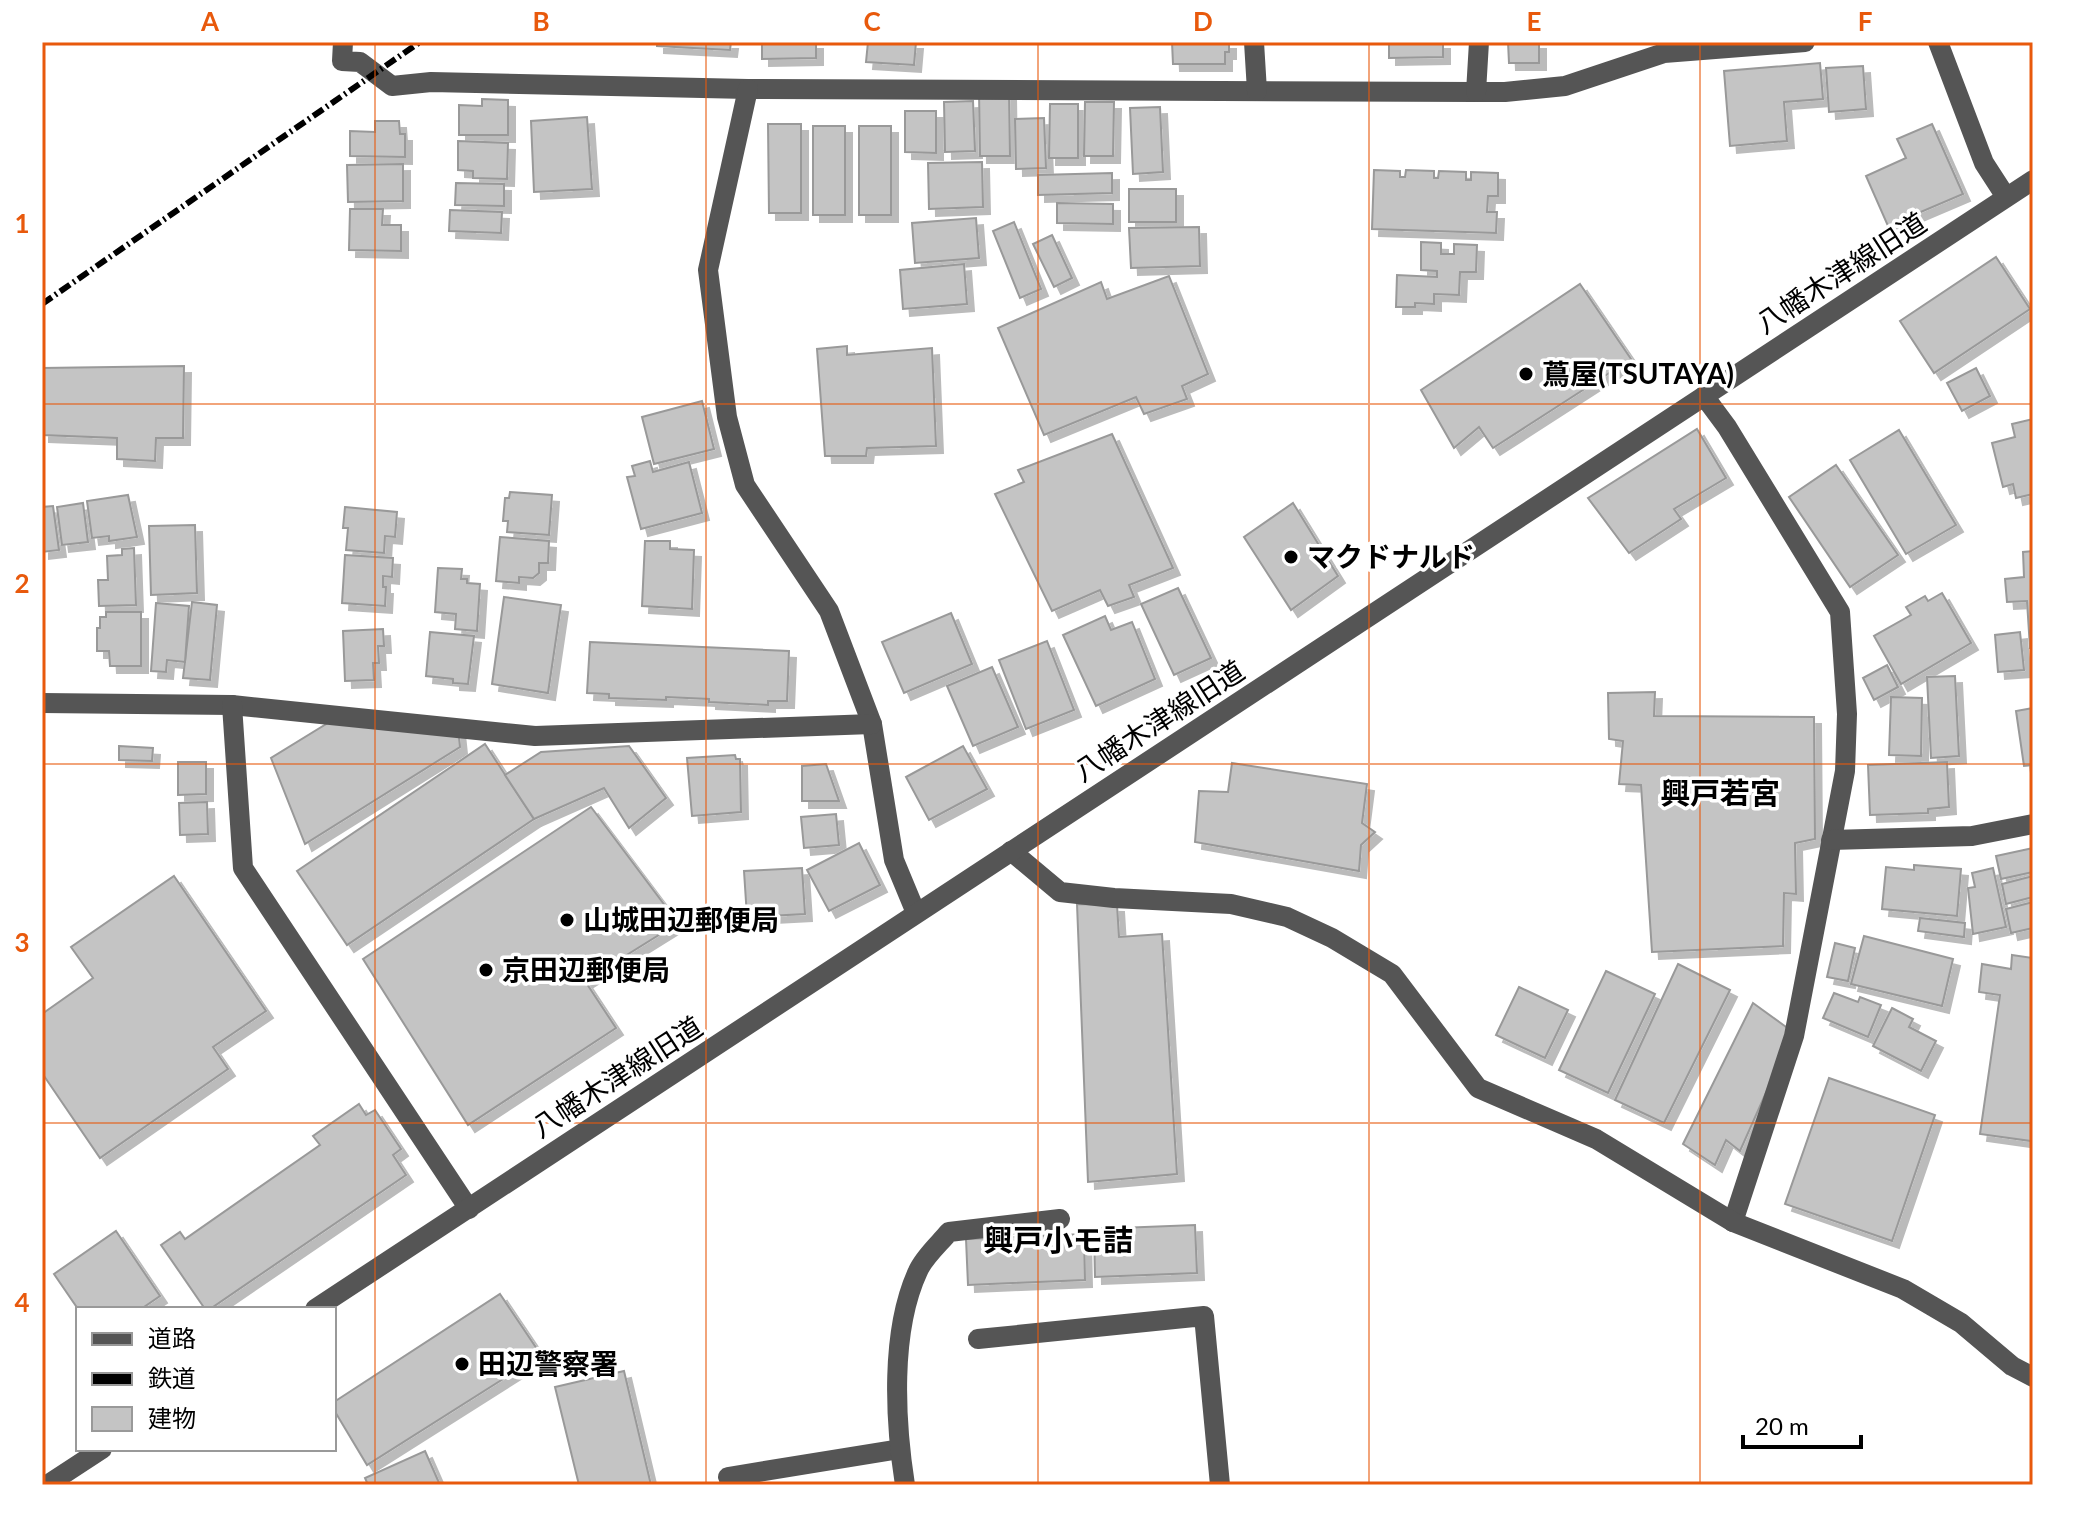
<svg xmlns="http://www.w3.org/2000/svg" width="2075" height="1527" font-family="Lato,'Noto Sans JP',sans-serif">
  <style>
    .building { fill: #c4c4c4; stroke: #999; stroke-width: 2; filter: url(#shadow) }
    .lines { fill: none; stroke-linecap: round; stroke-linejoin: round }
    .minor { stroke: #555; stroke-width: 20 }
    .rail { stroke: #000; stroke-width: 6; stroke-dasharray: 12 4 2 4; stroke-linecap: butt }
    .grid { fill: none; stroke: #e8590c; stroke-width: 2; stroke-opacity: 0.55 }
    .poi-dot { fill: #000; stroke: #fff; stroke-width: 3 }
    .labels { text-anchor: middle; stroke-width: 7; stroke-linejoin: round; paint-order: stroke }
    .street-label { font-size: 28px; fill: #000; stroke: #fff }
    .poi-label { font-size: 28px; font-weight: bold; fill: #000; stroke: #fff; text-anchor: start }
    .neighbourhood-label { font-size: 30px; font-weight: bold; fill: #000; stroke: #fff }
    .neatline { fill: none; stroke: #e8590c; stroke-width: 3 }
    .grid-label { font-size: 26px; text-anchor: middle; font-weight: bold; fill: #e8590c }
  </style>
  <defs>
    <filter id="shadow"><feDropShadow dx="7" dy="7" stdDeviation="0" flood-color="#0004"/></filter>
  </defs>
  <rect width="100%" height="100%" fill="#fff"/>
  <g class="building">
    <polygon points="657,42 731,42 730,50 657,46"/>
    <polygon points="762,42 816,42 816,58 762,59"/>
    <polygon points="868,42 916,42 914,65 866,62"/>
    <polygon points="1172,42 1229,42 1229,52 1225,52 1225,64 1173,64"/>
    <polygon points="1389,42 1443,42 1443,57 1389,58"/>
    <polygon points="1508,42 1539,42 1539,63 1509,63"/>
    <polygon points="1820,63 1823,99 1784,102 1787,141 1730,146 1724,71"/>
    <polygon points="1863,66 1866,109 1829,112 1826,68"/>
    <polygon points="979,91 1009,91 1010,156 980,156"/>
    <polygon points="482,99 508,100 508,135 459,135 459,105 482,106"/>
    <polygon points="973,101 975,151 945,152 944,102"/>
    <polygon points="1085,102 1114,102 1113,156 1084,156"/>
    <polygon points="1050,104 1078,104 1078,158 1049,158"/>
    <polygon points="1160,107 1163,172 1133,174 1130,108"/>
    <polygon points="905,111 936,111 936,153 905,152"/>
    <polygon points="587,117 592,189 534,192 531,121"/>
    <polygon points="1044,118 1046,168 1016,169 1015,119"/>
    <polygon points="375,121 399,121 400,134 405,134 405,157 350,156 350,131 375,132"/>
    <polygon points="768,124 801,124 801,213 769,213"/>
    <polygon points="1932,124 1963,194 1888,226 1866,176 1906,158 1897,139"/>
    <rect x="813" y="126" width="32" height="89"/>
    <rect x="859" y="126" width="32" height="89"/>
    <polygon points="458,141 508,143 507,179 473,178 473,171 458,170"/>
    <polygon points="982,162 983,207 929,209 928,163"/>
    <polygon points="403,164 403,201 348,202 347,165"/>
    <polygon points="1374,170 1400,171 1400,177 1405,177 1406,170 1434,171 1434,178 1438,178 1439,171 1466,172 1466,180 1471,180 1471,172 1498,173 1498,196 1488,196 1487,212 1497,212 1496,233 1372,229"/>
    <polygon points="1112,173 1112,193 1038,195 1038,175"/>
    <polygon points="456,183 504,184 504,206 455,205"/>
    <rect x="1129" y="189" width="47" height="33"/>
    <polygon points="1057,203 1113,204 1113,224 1057,223"/>
    <polygon points="350,209 383,209 382,225 401,225 401,251 349,250"/>
    <polygon points="450,210 502,212 501,233 449,231"/>
    <polygon points="976,218 979,258 915,263 912,223"/>
    <polygon points="1014,222 1041,289 1020,298 993,231"/>
    <polygon points="1199,227 1200,266 1131,268 1129,228"/>
    <polygon points="1052,235 1072,278 1054,287 1033,244"/>
    <polygon points="1421,242 1441,243 1441,254 1454,254 1454,244 1477,245 1476,272 1460,272 1459,295 1434,294 1434,304 1415,303 1415,307 1396,307 1397,275 1437,277 1437,271 1421,270"/>
    <polygon points="1996,257 2030,309 1934,373 1900,321"/>
    <polygon points="964,264 967,304 903,309 900,270"/>
    <polygon points="1169,276 1208,374 1182,386 1187,399 1144,414 1136,397 1044,435 998,328 1101,282 1107,299"/>
    <polygon points="1580,284 1631,359 1493,448 1479,427 1454,448 1421,390"/>
    <polygon points="847,346 847,355 932,348 936,446 867,448 866,456 825,456 817,349"/>
    <polygon points="184,366 183,438 156,438 155,461 117,459 117,438 42,435 42,368"/>
    <polygon points="1976,368 1990,396 1962,411 1947,383"/>
    <polygon points="702,401 714,449 654,464 642,417"/>
    <polygon points="2033,419 2033,494 2016,498 2013,484 2003,487 1992,443 2015,437 2012,424"/>
    <polygon points="1697,429 1726,478 1674,509 1681,519 1629,553 1588,498"/>
    <polygon points="1899,430 1956,525 1906,554 1850,460"/>
    <polygon points="1112,434 1173,568 1129,585 1134,597 1108,606 1100,590 1052,611 995,494 1024,482 1018,470"/>
    <polygon points="650,461 653,472 689,462 702,513 641,529 627,477 635,476 632,466"/>
    <polygon points="1836,465 1898,555 1850,587 1789,497"/>
    <polygon points="510,492 552,495 549,535 507,532 508,521 503,521 505,498 509,498"/>
    <polygon points="128,495 137,537 109,541 109,536 92,538 87,501"/>
    <polygon points="83,503 88,542 62,545 57,507"/>
    <polygon points="1293,503 1338,576 1291,610 1244,537"/>
    <polygon points="53,506 59,550 42,552 42,507"/>
    <polygon points="345,507 397,512 395,537 385,536 384,553 346,550 348,528 343,528"/>
    <polygon points="195,525 197,593 151,595 149,526"/>
    <polygon points="500,537 549,541 548,563 539,563 539,573 533,578 519,577 519,583 496,581"/>
    <polygon points="645,541 670,541 670,549 694,550 692,609 642,606"/>
    <polygon points="134,548 136,605 99,606 98,580 108,580 107,556 122,555 122,549"/>
    <polygon points="2033,551 2033,648 2030,648 2027,601 2007,602 2005,579 2024,577 2023,552"/>
    <polygon points="345,555 393,558 392,577 383,576 383,587 386,587 385,606 342,603"/>
    <polygon points="438,568 462,569 461,579 467,579 467,583 480,584 477,631 455,629 456,614 435,612"/>
    <polygon points="1178,588 1211,658 1174,675 1141,604"/>
    <polygon points="1942,593 1971,643 1901,684 1874,636 1911,615 1906,607 1925,596 1928,601"/>
    <polygon points="504,597 561,605 548,693 492,684"/>
    <polygon points="192,602 217,605 210,680 183,678"/>
    <polygon points="156,603 189,606 185,662 167,660 166,672 151,671"/>
    <polygon points="106,612 141,612 141,666 110,666 109,651 97,651 97,628 100,628 100,617 106,617"/>
    <polygon points="951,613 972,664 904,693 882,642"/>
    <polygon points="1105,616 1111,630 1132,622 1155,679 1096,706 1063,635"/>
    <polygon points="383,629 384,646 378,646 379,663 373,663 374,680 345,681 343,631"/>
    <polygon points="430,632 474,636 468,684 453,683 453,679 426,676"/>
    <polygon points="2020,632 2024,670 1998,672 1995,635"/>
    <polygon points="1047,641 1074,710 1026,729 999,660"/>
    <polygon points="590,642 789,651 787,701 768,701 768,705 709,702 709,699 666,697 666,700 609,698 609,694 587,693"/>
    <polygon points="1887,665 1898,687 1874,700 1863,678"/>
    <polygon points="992,667 1018,727 973,746 947,686"/>
    <polygon points="1955,676 1959,756 1931,758 1927,677"/>
    <polygon points="1655,692 1654,716 1814,717 1815,839 1795,843 1796,894 1784,893 1783,946 1652,952 1641,785 1619,784 1623,741 1609,739 1608,693"/>
    <polygon points="1891,697 1922,698 1921,756 1889,755"/>
    <polygon points="2033,708 2033,765 2024,766 2016,711"/>
    <polygon points="336,718 458,728 460,747 305,844 271,758"/>
    <polygon points="485,744 534,819 347,945 297,871"/>
    <polygon points="119,746 153,748 152,761 119,760"/>
    <polygon points="629,746 666,798 629,828 604,788 534,819 505,775 541,752"/>
    <polygon points="963,746 987,789 929,820 906,777"/>
    <polygon points="735,755 736,759 740,759 741,812 692,816 687,758"/>
    <polygon points="178,762 206,762 206,794 178,795"/>
    <polygon points="1947,762 1949,807 1928,809 1928,813 1870,815 1868,765"/>
    <polygon points="1232,763 1367,784 1362,823 1375,832 1361,845 1359,871 1195,842 1199,791 1228,792"/>
    <polygon points="826,764 839,801 802,801 802,766"/>
    <polygon points="207,802 208,834 180,835 179,803"/>
    <polygon points="591,807 678,923 585,981 616,1028 468,1125 363,959"/>
    <polygon points="836,814 839,845 804,848 801,817"/>
    <polygon points="859,843 880,885 829,911 807,870"/>
    <polygon points="2033,848 2033,872 2001,879 1996,856"/>
    <polygon points="1914,865 1961,869 1957,916 1882,909 1886,867 1914,870"/>
    <polygon points="802,868 805,914 747,917 744,871"/>
    <polygon points="1993,868 2006,927 1973,934 1968,888 1975,887 1972,873"/>
    <polygon points="174,876 266,1011 213,1047 228,1069 100,1158 42,1073 42,1014 93,978 71,947"/>
    <polygon points="2033,876 2033,897 2006,904 2002,884"/>
    <polygon points="2033,902 2033,928 2011,933 2006,909"/>
    <polygon points="1077,904 1117,905 1119,937 1162,934 1177,1174 1088,1182"/>
    <polygon points="1920,918 1965,923 1964,937 1918,931"/>
    <polygon points="1864,936 1953,959 1942,1006 1851,984"/>
    <polygon points="1835,943 1855,948 1848,981 1827,977"/>
    <polygon points="2012,955 2033,958 2033,1123 2031,1141 1980,1134 2000,995 1979,992 1982,964 2011,969"/>
    <polygon points="1678,964 1730,990 1664,1123 1615,1100"/>
    <polygon points="1606,971 1655,994 1608,1093 1559,1070"/>
    <polygon points="1519,987 1568,1010 1545,1058 1496,1035"/>
    <polygon points="1834,993 1858,1002 1860,997 1881,1005 1868,1037 1823,1018"/>
    <polygon points="1753,1003 1793,1032 1740,1151 1726,1140 1715,1165 1683,1144"/>
    <polygon points="1892,1008 1913,1019 1909,1027 1936,1041 1921,1071 1873,1046"/>
    <polygon points="1829,1078 1935,1115 1892,1241 1785,1204"/>
    <polygon points="359,1104 366,1115 375,1110 401,1149 393,1155 406,1175 210,1309 205,1309 161,1245 180,1232 185,1239 320,1145 313,1136"/>
    <polygon points="1195,1225 1197,1273 1095,1277 1094,1229"/>
    <polygon points="116,1231 160,1296 141,1309 78,1309 54,1274"/>
    <polygon points="1084,1234 1085,1280 968,1285 966,1239"/>
    <polygon points="500,1294 541,1355 367,1465 334,1410 334,1402"/>
    <polygon points="624,1371 651,1485 579,1485 555,1387"/>
    <polygon points="425,1451 440,1485 368,1485 365,1478"/>
  </g>
  <g class="lines">
    <g class="minor">
      <polyline points="343,42 342,61 360,62 392,86 431,82 748,89 1476,92 1505,92 1565,86 1664,53 1805,42"/>
      <polyline points="1254,42 1257,91"/>
      <polyline points="1938,42 1984,163 2006,197"/>
      <polyline points="748,89 708,270 727,417 745,485 829,611 872,724 894,860 916,913"/>
      <polyline points="1476,92 1479,42"/>
      <polyline points="1704,396 1727,427 1840,612 1847,714 1845,771 1794,1036 1733,1222"/>
      <polyline points="42,703 232,705 535,736 872,724"/>
      <polyline points="232,705 243,868 469,1209"/>
      <polyline points="1831,840 1972,836 2033,824"/>
      <polyline points="1011,851 1060,892 1114,898 1231,904 1287,917 1332,938 1392,974 1478,1088 1596,1139 1733,1222 1903,1289 1961,1323 2012,1366 2033,1377"/>
      <polyline points="315,1309 2033,180"/>
      <polyline points="978,1339 1204,1316 1220,1485"/>
      <polyline points="728,1477 900,1449"/>
      <polyline points="47,1485 102,1449"/>
      <path d="M 905,1485 C 895,1421 890,1331 918,1271 C 924,1257 939,1244 949,1232 L 1060,1219"/>
    </g>
    <polyline class="rail" points="42,304 420,42"/>
  </g>
  <path class="grid" d="M 375,42 L 375,1485M 706,42 L 706,1485M 1038,42 L 1038,1485M 1369,42 L 1369,1485M 1700,42 L 1700,1485M 42,404 L 2033,404M 42,764 L 2033,764M 42,1123 L 2033,1123"/>
  <g class="poi-dot">
    <circle cx="1526" cy="374" r="8"/>
    <circle cx="1291" cy="557" r="8"/>
    <circle cx="567" cy="920" r="8"/>
    <circle cx="486" cy="970" r="8"/>
    <circle cx="462" cy="1364" r="8"/>
  </g>
  <g class="labels">
    <g class="street-label">
      <text transform="translate(1841 273) rotate(-33)" y="10">八幡木津線旧道</text>
      <text transform="translate(1159 721) rotate(-33)" y="10">八幡木津線旧道</text>
      <text transform="translate(617 1077) rotate(-33)" y="10">八幡木津線旧道</text>
    </g>
    <g class="poi-label">
      <text x="1542" y="384">蔦屋(TSUTAYA)</text>
      <text x="1307" y="567">マクドナルド</text>
      <text x="583" y="930">山城田辺郵便局</text>
      <text x="502" y="980">京田辺郵便局</text>
      <text x="478" y="1374">田辺警察署</text>
    </g>
    <g class="neighbourhood-label">
      <text x="1720" y="804">興戸若宮</text>
      <text x="1058" y="1251">興戸小モ詰</text>
    </g>
  </g>
  <rect width="2075" height="1527" fill="none" stroke="#ffffff" stroke-width="88"/>
  <rect x="76" y="1307" width="260" height="144" fill="#ffffff" stroke="#999999" stroke-width="2"/>
  <rect x="92" y="1333" width="40" height="12" fill="#555555" stroke="#999999" stroke-width="2"/>
  <text x="148" y="1347" font-size="24" fill="#000000">道路</text>
  <rect x="92" y="1373" width="40" height="12" fill="#000000" stroke="#999999" stroke-width="2"/>
  <text x="148" y="1387" font-size="24" fill="#000000">鉄道</text>
  <rect x="92" y="1407" width="40" height="24" fill="#c4c4c4" stroke="#999999" stroke-width="2"/>
  <text x="148" y="1427" font-size="24" fill="#000000">建物</text>
  <path d="M1743 1435v12h118v-12" fill="none" stroke="#000000" stroke-width="4"/>
  <text x="1755" y="1435" font-size="24" fill="#000000" stroke="#ffffff" stroke-width="6" paint-order="stroke">20 m</text>
  <rect x="44" y="44" width="1987" height="1439" class="neatline"/>
  <g class="grid-label">
    <text x="210" y="31">A</text>
    <text x="541" y="31">B</text>
    <text x="872" y="31">C</text>
    <text x="1203" y="31">D</text>
    <text x="1534" y="31">E</text>
    <text x="1865" y="31">F</text>
    <text x="22" y="233">1</text>
    <text x="22" y="593">2</text>
    <text x="22" y="952">3</text>
    <text x="22" y="1312">4</text>
  </g>
</svg>
